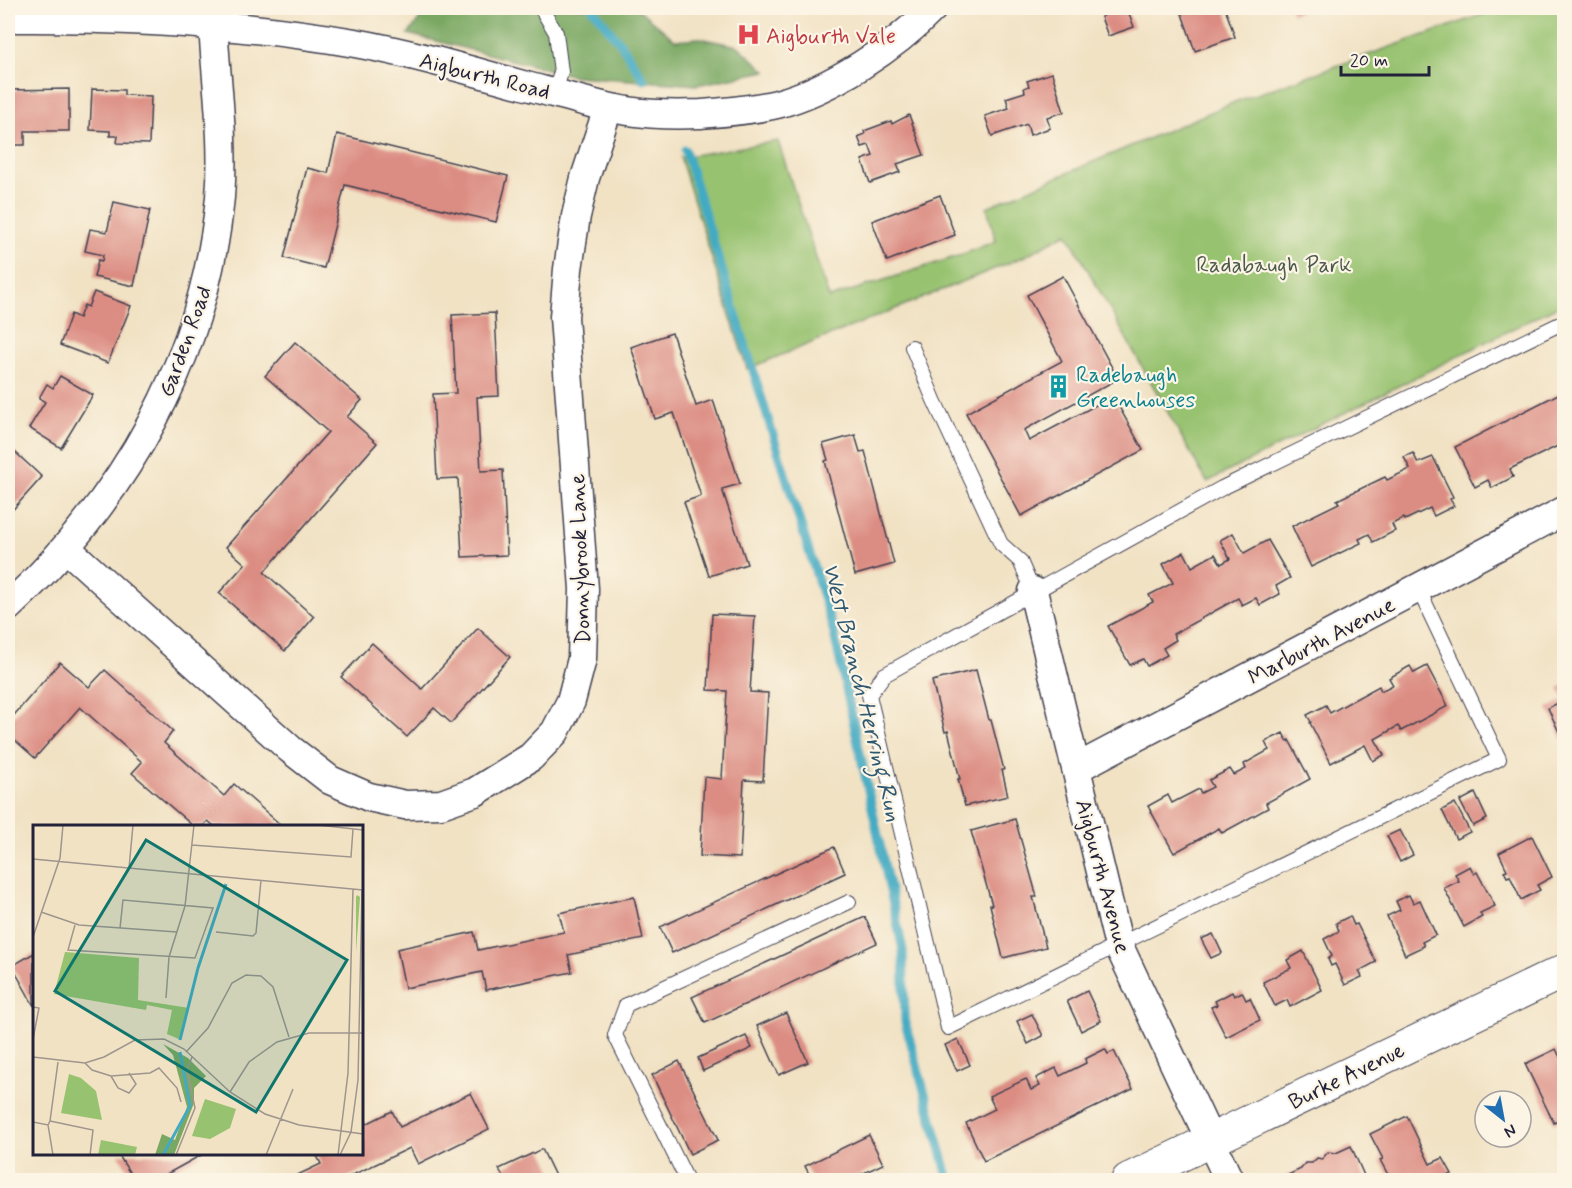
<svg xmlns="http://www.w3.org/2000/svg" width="1572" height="1188" font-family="Mynerve,sans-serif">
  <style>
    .green { fill: #97c26f; stroke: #5c7255; stroke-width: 1.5 }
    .forest { fill: #79a862; stroke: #4e654e; stroke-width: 1.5 }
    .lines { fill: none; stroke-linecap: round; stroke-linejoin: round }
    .stream { stroke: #43aac2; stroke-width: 9 }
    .building { fill: #dc8d83 }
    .service-casing { stroke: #413f50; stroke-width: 16 }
    .minor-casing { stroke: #413f50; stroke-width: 31 }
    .tertiary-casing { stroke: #413f50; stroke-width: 35 }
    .service { stroke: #fff; stroke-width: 14 }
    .minor { stroke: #fff; stroke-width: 28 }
    .tertiary { stroke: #fff; stroke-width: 33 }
    .labels { text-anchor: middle; stroke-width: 4.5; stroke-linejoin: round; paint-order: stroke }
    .health-label { font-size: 22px; fill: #be3a42; stroke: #fcf5e5; text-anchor: start }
    .street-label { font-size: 22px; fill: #22223b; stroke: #fcf5e5 }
    .park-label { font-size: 22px; fill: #4b5a4d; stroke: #fcf5e5 }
    .culture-label { font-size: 22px; fill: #0d838f; stroke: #fcf5e5; text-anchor: start }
    .water-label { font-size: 24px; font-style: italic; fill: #2f5871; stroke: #fcf5e5 }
    .inset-river { fill: none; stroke: #43aac2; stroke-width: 3 }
    .inset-road { fill: none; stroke: #9e958d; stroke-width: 1.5 }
    .view { fill: #0f766e; fill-opacity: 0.15; stroke: #0f766e; stroke-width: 3 }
    .inset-edge { fill: none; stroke: #22223b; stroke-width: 3 }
  </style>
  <rect width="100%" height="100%" fill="#fcf5e5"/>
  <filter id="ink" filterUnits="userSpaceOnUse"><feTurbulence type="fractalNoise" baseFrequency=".0167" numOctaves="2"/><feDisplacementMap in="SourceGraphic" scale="12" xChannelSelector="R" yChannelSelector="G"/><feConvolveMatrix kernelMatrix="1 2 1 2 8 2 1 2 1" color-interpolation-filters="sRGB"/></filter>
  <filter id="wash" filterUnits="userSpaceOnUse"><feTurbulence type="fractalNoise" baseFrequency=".008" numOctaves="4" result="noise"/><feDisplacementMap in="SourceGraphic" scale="24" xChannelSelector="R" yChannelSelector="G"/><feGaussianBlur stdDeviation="1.35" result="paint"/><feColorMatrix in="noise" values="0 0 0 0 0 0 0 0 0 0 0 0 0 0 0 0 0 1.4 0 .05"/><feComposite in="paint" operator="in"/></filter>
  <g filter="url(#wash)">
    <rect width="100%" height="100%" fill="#f1e2c4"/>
    <polygon class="green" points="1501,8 1564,8 1564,303 1207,482 1067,233 1021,258 747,369 680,157 778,141 829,298 958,256 996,241 987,207 1237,101"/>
    <polygon class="forest" points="425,8 637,8 675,40 699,38 738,46 766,71 697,85 575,76 408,34 423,15"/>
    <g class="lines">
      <g class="stream">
        <polyline points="592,8 621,44 644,80"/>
        <polyline points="685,150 833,629 903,950 905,1022 949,1180"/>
      </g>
    </g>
    <g id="blocks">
      <g class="building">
        <polygon points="1095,8 1127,8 1134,27 1108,36 1101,17 1105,15 1102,8 1096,10"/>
        <polygon points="1191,8 1225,8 1235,37 1195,51 1181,11"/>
        <polygon points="1290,8 1308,8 1292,14"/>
        <polygon points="1052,73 1064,112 1047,117 1050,128 1030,135 1027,124 992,136 985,116 1009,108 1006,98 1025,92 1024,88 1029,86 1027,81"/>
        <polygon points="69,89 69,131 25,131 25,145 8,145 8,90"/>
        <polygon points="92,89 124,90 124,95 151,96 149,144 117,143 118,136 110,136 110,131 90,130"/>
        <polygon points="909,115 924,155 897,164 900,172 870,183 862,160 873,156 869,145 862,147 858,137 865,134 864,131 891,121 892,124"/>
        <polygon points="337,134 508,176 496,222 345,185 324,268 284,258 307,168 328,173"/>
        <polygon points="940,195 955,235 887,261 872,221"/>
        <polygon points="114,202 150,210 134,286 94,277 98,260 102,261 103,255 85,251 90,229 107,232"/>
        <polygon points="1063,276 1118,379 1024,430 1029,441 1113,396 1143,450 1021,516 966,413 1062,361 1027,295"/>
        <polygon points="94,292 131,306 108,363 60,345 71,314 79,318 84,305 88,307"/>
        <polygon points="495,313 499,396 477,397 481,471 503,470 507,555 462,557 458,478 437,479 433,394 456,393 452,315"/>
        <polygon points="672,333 696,406 713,400 740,484 722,489 747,564 709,576 684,502 701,496 674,413 655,419 631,347"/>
        <polygon points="295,342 362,400 347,417 377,443 264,572 314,617 285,651 219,593 245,564 226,547 328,432 265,376"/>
        <polygon points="60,376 93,395 61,448 29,428 45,402 39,398 47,384 53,388"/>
        <polygon points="1564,391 1564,443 1510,469 1513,477 1492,488 1488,480 1475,487 1455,447"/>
        <polygon points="855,435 860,452 865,451 894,564 855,575 825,461 828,460 823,444"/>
        <polygon points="14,451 42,477 8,515 8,459"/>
        <polygon points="1413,453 1418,463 1433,457 1453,497 1450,499 1454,506 1434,516 1430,508 1405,520 1404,518 1392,524 1395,531 1373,542 1369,534 1359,539 1361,543 1311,567 1292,526 1339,503 1337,500 1385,477 1387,480 1410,469 1404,457"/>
        <polygon points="1233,533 1244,553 1268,540 1290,578 1276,586 1280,594 1260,605 1256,598 1242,605 1238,598 1173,634 1176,640 1163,648 1167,655 1147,666 1143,659 1130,665 1108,626 1153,602 1149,595 1173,583 1163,564 1184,552 1192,567 1215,554 1221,564 1230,559 1220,540"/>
        <polygon points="712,614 755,616 750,692 768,693 763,781 744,780 740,858 700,856 704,777 722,779 727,691 708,690"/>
        <polygon points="478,628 510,657 451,723 434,708 407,737 341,677 372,643 422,689"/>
        <polygon points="60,662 89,687 105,670 173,731 164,743 224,796 234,784 282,826 214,826 208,821 203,826 193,826 132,773 142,762 80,707 35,758 8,734 8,722"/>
        <polygon points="1410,666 1414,673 1427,666 1448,706 1401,731 1398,726 1375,739 1384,755 1373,761 1365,745 1331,763 1310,723 1311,722 1307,715 1326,705 1330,713 1379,686 1381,691 1393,685 1389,678"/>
        <polygon points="976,670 989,720 991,720 1004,770 1002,770 1008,796 965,806 958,779 960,779 948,731 945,732 932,681"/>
        <polygon points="1564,685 1564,700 1559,688"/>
        <polygon points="1564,700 1564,743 1548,708"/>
        <polygon points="1283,733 1287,741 1289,740 1310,779 1266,803 1268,808 1222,833 1219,828 1174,853 1148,806 1168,795 1172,803 1199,789 1201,793 1213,787 1209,780 1230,769 1234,775 1246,769 1244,764 1269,750 1265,742"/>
        <polygon points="1475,793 1487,819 1473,826 1460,801"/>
        <polygon points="1455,803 1470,832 1456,839 1442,810"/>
        <polygon points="1015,819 1037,897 1033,897 1046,947 1003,958 990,905 992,905 971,831"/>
        <polygon points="1400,830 1413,855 1400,862 1387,836"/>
        <polygon points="1532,836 1552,877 1537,885 1540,890 1521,900 1510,876 1507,877 1504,871 1507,870 1499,853"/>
        <polygon points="834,847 845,873 672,953 660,927"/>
        <polygon points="1470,866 1474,874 1477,872 1495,906 1480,913 1482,917 1464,927 1444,888 1459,881 1455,874"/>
        <polygon points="1409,895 1413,903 1420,900 1436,935 1422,942 1424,946 1405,955 1387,916 1400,910 1396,901"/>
        <polygon points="634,897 643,939 568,955 572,972 486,990 482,972 405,988 397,949 474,932 478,950 564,932 559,913"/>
        <polygon points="1350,916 1354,925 1357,924 1376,962 1359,971 1362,977 1345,985 1335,964 1331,966 1328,959 1332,956 1324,939 1339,931 1336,923"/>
        <polygon points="865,917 877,943 705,1023 692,997"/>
        <polygon points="1213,934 1222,953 1211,958 1201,939"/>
        <polygon points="1303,951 1322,990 1290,1007 1287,1000 1275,1006 1263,982 1291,968 1287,960"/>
        <polygon points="34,953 34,1006 12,966"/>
        <polygon points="1087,991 1101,1021 1081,1031 1067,1001"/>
        <polygon points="1232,992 1234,996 1242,992 1246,1000 1250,998 1260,1020 1226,1037 1211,1007 1217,1005 1215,1001"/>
        <polygon points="786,1013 808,1062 779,1075 757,1026"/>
        <polygon points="1032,1014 1043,1036 1028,1044 1017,1021"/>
        <polygon points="746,1036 752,1048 703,1071 698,1058"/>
        <polygon points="958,1039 970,1065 957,1071 945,1045"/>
        <polygon points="1105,1049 1108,1054 1114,1051 1133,1089 984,1161 966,1123 995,1109 989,1096 1026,1079 1031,1090 1040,1086 1036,1078 1056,1068 1060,1076 1086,1063 1085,1059"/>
        <polygon points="1556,1049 1564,1065 1564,1118 1554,1123 1525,1064"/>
        <polygon points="679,1061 718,1140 690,1154 652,1075"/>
        <polygon points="471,1093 489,1129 418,1164 410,1148 342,1180 287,1180 321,1164 316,1154 362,1154 362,1126 392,1111 400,1127"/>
        <polygon points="1407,1116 1430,1164 1443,1158 1452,1174 1439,1180 1391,1180 1380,1160 1383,1159 1370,1134"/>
        <polygon points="869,1135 883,1164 849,1180 812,1180 805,1166"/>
        <polygon points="1351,1146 1366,1180 1285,1180 1284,1177 1301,1169 1305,1163 1312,1163 1317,1158 1322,1159 1328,1152 1336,1153"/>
        <polygon points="542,1149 557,1180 505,1180 499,1169"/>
        <polygon points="118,1154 203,1154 156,1180 134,1180"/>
      </g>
    </g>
  </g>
  <g filter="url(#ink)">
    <use href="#blocks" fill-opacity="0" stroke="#413f50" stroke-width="1.5"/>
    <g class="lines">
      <defs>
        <g id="service">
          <polyline points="541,8 556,33 561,72 555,93"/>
          <polyline points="912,347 934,400 1001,544 1020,561 1033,591"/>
          <polyline points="1418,588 1499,759 948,1028 869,695 884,675 1222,488 1564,322"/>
          <polyline points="687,1180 615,1035 626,1005 849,902"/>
        </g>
        <g id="minor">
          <path d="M 8,18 C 124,17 240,23 355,43 C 422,55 487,76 553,93 C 578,99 602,107 628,111 C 652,115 676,115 701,114 C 726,112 752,110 777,104 C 832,89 894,48 933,8"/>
          <polyline points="66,548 290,749 330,780 369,797 405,805 441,804 475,792 531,757 555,732 571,701 582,659 584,589 564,317 568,269 576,216 585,178 608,108"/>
          <polyline points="1033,591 1119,946 1229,1180"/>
          <path d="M 8,607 C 125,498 205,358 220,197 C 225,140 216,81 213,24"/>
          <polyline points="1077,768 1564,511"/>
        </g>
        <polyline id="tertiary" points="1128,1180 1564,971"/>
      </defs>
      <use href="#service" class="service-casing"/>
      <use href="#minor" class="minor-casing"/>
      <use href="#tertiary" class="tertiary-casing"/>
      <use href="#service" class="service"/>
      <use href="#minor" class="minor"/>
      <use href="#tertiary" class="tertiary"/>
    </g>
  </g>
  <defs>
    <symbol id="hospital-bare" viewBox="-9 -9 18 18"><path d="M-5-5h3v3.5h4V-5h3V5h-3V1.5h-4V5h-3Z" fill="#e0444e" stroke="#fcf5e5" stroke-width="2.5" paint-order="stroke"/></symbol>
    <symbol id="building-bare" viewBox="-9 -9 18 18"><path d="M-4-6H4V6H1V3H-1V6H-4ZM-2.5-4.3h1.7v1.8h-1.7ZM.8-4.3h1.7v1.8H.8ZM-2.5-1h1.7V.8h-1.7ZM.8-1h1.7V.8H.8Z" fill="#0f9aa8" stroke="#fcf5e5" stroke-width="2.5" paint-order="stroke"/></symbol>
  </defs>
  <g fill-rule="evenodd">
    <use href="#hospital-bare" x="732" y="18" width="33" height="33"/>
    <use href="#building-bare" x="1042" y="370" width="33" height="33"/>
  </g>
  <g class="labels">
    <g class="health-label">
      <text x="766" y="43">Aigburth Vale</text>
    </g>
    <g class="street-label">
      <text transform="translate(485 75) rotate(14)" y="8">Aigburth Road</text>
      <text transform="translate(184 341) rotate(-70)" y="8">Garden Road</text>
      <text transform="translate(579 559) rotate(-92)" y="8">Donnybrook Lane</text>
      <text transform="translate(1321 640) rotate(-28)" y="8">Marburth Avenue</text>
      <text transform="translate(1104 876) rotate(75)" y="8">Aigburth Avenue</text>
      <text transform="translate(1346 1075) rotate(-26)" y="8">Burke Avenue</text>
    </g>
    <g class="park-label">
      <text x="1274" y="272">Radabaugh Park</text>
    </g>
    <g class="culture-label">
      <text x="1076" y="382">Radebaugh<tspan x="1076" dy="25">Greenhouses</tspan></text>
    </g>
    <g class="water-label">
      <text transform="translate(863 692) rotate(76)" y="8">West Branch Herring Run</text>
    </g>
  </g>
  <g transform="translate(33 825)">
    <rect width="330" height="330" fill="#f1e2c4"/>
    <path d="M 324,70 L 327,72 L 323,127 L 323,72 ZM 32,127 L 106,133 L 105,175 L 156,183 L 148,215 L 134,209 L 139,185 L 114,180 L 113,185 L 21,169 ZM 36,249 L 48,253 L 63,266 L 69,295 L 28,288 ZM 172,274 L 203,284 L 197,303 L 177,314 L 159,311 ZM 68,315 L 104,322 L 102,330 L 65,330 Z" fill="#97c26f"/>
    <path d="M 130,219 L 155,233 L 173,251 L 161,263 L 161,278 L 141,330 L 122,330 L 129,309 L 142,315 L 154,282 L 140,230 Z" fill="#79a862"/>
    <path class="inset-river" d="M 147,215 L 165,143 L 193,59M 130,330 L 157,281 L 147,227"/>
    <path class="inset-road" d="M 285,0 L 330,5M 159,20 L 318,32 L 320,4M 0,34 L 330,65M 96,43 L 100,0M 8,87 L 46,100 L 144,107M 42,100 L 35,125 L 162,133 L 180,83 L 90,75 L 87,103M 183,107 L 220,111 L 223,108 L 228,55M 0,112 L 27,33 L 30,0M 133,173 L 136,132 L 152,81 L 161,0M 0,182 L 6,183 L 0,214M 153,227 L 175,203 L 199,158 L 213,150 L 228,151 L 240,162 L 256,212M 0,232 L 52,238 L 71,232 L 102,215 L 131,214 L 151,224 L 197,267 L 232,289 L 266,300 L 330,309M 52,238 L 59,245 L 78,251 L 117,248 L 126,243 L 144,263 L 148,277M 78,251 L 85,263 L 96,268 L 103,259 L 96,248M 197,267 L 216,237 L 244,217 L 276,208 L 329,208M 17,296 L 60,305 L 57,330M 0,297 L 15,300 L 17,296 L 25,237M 15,300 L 20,330M 143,330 L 162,283 L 154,245 L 159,232M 233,330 L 260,264M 305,330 L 315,248 L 320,64M 307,330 L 318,307 L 325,255 L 329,65"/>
    <path class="view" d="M 113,15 L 314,135 L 223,287 L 22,166 Z"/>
    <rect width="330" height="330" class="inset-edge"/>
  </g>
  <rect width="1572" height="1188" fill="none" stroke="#fcf5e5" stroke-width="30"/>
  <g transform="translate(1503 1119) rotate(149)"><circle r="28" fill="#fcf5e5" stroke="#a5a1a1" stroke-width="1.5"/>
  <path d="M0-4.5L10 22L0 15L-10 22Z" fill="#1f6fb2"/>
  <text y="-9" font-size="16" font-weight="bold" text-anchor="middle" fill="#22223b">N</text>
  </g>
  <path d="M1341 66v9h88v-9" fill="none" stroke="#22223b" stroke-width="3"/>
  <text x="1350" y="66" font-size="18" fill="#22223b" stroke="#fcf5e5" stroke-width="4.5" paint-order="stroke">20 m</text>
</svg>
